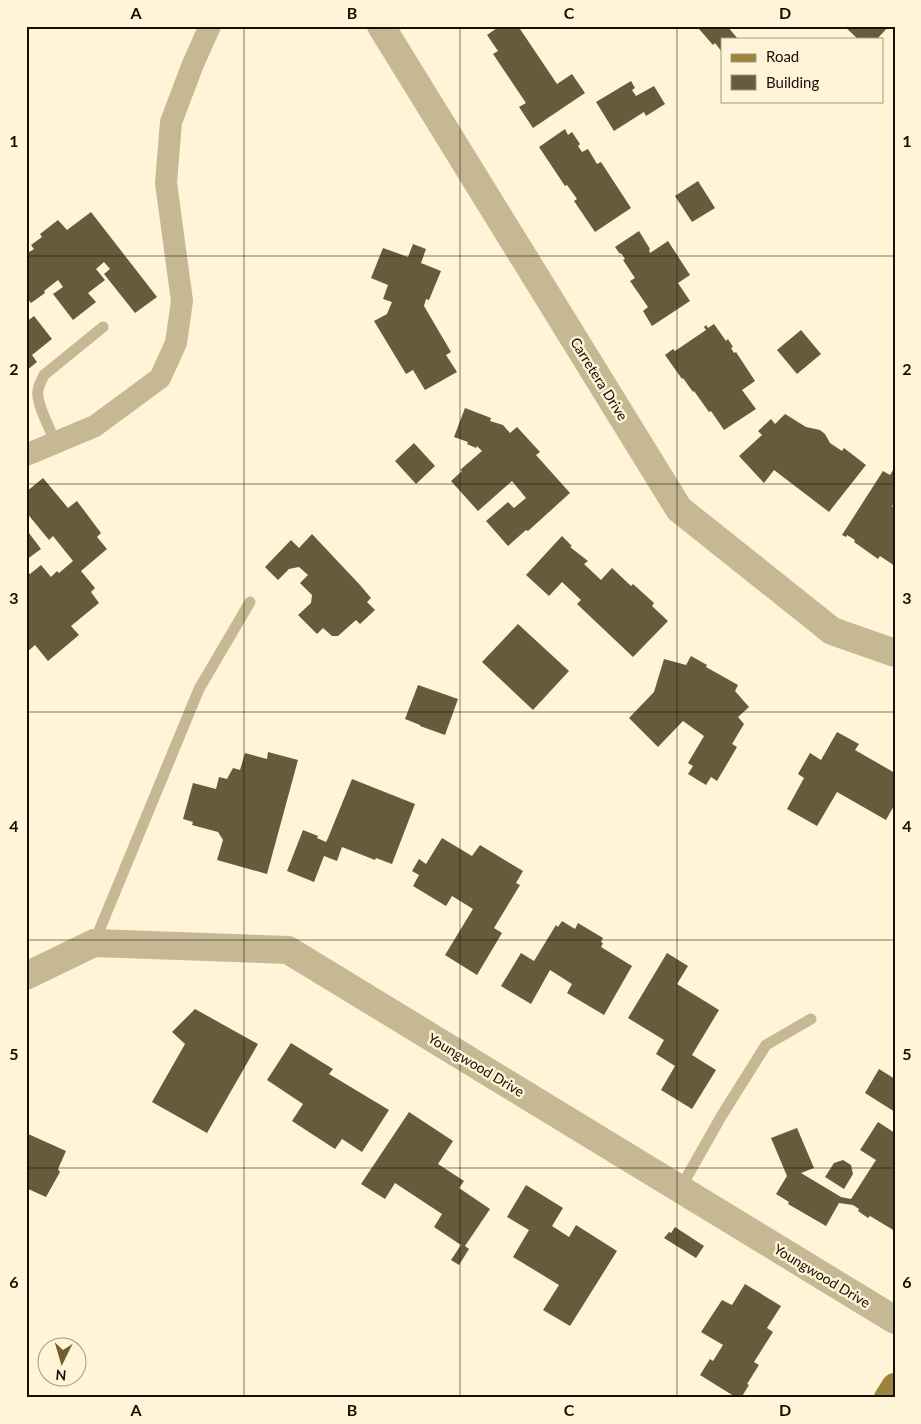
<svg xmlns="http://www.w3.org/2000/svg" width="921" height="1424" font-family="Lato,sans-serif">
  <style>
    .building { fill: #675b3c }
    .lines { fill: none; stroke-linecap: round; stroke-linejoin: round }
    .service { stroke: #c6b893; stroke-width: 11 }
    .minor { stroke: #c6b893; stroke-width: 22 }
    .tertiary { stroke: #c6b893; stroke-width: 28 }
    .primary { stroke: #9e833a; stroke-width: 28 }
    .grid { fill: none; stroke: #151005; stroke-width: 1; stroke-opacity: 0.55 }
    .labels { text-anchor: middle; stroke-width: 5; stroke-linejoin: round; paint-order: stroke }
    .street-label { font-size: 14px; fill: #151005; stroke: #fff4d7 }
    .neatline { fill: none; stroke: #151005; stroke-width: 2 }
    .grid-label { font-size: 16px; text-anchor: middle; font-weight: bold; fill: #151005 }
  </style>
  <rect width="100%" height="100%" fill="#fff4d7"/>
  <g class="building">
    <polygon points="500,26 518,26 557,84 572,74 585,93 533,128 519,107 526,103 493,54 498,51 487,35"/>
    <polygon points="702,26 727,26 738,39 722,39 722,52 715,43 713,45 699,29"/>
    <polygon points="844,26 889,26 877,39 858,39"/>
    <polygon points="631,81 635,88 632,90 636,96 654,86 665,104 646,116 644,112 614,131 596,102"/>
    <polygon points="565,129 568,135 572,132 580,144 578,146 582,152 588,149 597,164 601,162 631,208 595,232 574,201 577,199 567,185 565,186 539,147"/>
    <polygon points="698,181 715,208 692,222 675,196"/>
    <polygon points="91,212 157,297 135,313 104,274 110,269 104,262 96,269 105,280 88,293 96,302 73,320 53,294 63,287 58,280 44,291 45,293 31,303 26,297 26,254 34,249 31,245 42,237 40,234 58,220 67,230"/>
    <polygon points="639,231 650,249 649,250 650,253 668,241 690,275 678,283 690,301 652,326 643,311 648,307 630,281 635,278 623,260 625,259 621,253 620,254 615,247"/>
    <polygon points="413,244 426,249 421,263 441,271 429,300 426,299 424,306 451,352 446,355 457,372 425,390 413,370 406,374 374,321 387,314 392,302 383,299 388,285 371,278 383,248 408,257"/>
    <polygon points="34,316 52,339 32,355 37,362 26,371 26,322"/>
    <polygon points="714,324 726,341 728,339 733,347 731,348 734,353 736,352 755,381 742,390 756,409 724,430 711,411 709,412 694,391 693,392 683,378 682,379 665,355 673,349 675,351 706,330 704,327 706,325 708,328"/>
    <polygon points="801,330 821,354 797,374 777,350"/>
    <polygon points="465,408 491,418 490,421 503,425 510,433 517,427 540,452 536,455 570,493 528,531 526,530 508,546 486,521 508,502 514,508 526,498 512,481 478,511 451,481 462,471 460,470 482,451 477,446 476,448 467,444 468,442 454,437"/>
    <polygon points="785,414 806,427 820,430 825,434 830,443 842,451 844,448 866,465 829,512 774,470 764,483 739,456 762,435 758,431 771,419 775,424"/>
    <polygon points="414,443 435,466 416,484 395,461"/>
    <polygon points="893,470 895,471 895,502 892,506 895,508 895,566 880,556 878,559 854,542 855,540 847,535 846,537 842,535 883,471 890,475"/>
    <polygon points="43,478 68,508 77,501 101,533 97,537 107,549 81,571 95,588 91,592 99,603 71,626 79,635 48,661 35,645 26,653 26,574 28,572 30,574 41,565 51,577 57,571 59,573 73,561 53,536 49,540 26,512 26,492"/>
    <polygon points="26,529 41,549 26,560"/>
    <polygon points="312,534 360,585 371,598 367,602 375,610 360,624 356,620 338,636 332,636 323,628 317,634 298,615 311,603 312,595 300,583 308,575 299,567 289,569 278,580 265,567 291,540 299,548"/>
    <polygon points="562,536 572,546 570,547 588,561 584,564 601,580 612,568 631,586 633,584 654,603 652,606 668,621 633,657 577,604 581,600 562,582 549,596 526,575"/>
    <polygon points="518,624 569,671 533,710 482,662"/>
    <polygon points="691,656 707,665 706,667 738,685 735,691 749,707 738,717 744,724 732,744 737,747 717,781 711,777 706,785 688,774 693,766 688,763 704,736 683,721 658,747 629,718 654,692 664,659 686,665"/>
    <polygon points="418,685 458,699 445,735 420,726 420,725 405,719"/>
    <polygon points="837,732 859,744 855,750 895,773 895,804 886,820 837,792 817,826 787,809 804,778 798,774 810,753 821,760"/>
    <polygon points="268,752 298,760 267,874 217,860 223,840 218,832 192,825 193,822 183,819 193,783 216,789 219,777 227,779 233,768 240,770 245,753 267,759"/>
    <polygon points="352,779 415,804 392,864 376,858 375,860 342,847 337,861 324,856 314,882 287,871 303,830 318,836 317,838 326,842 328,838"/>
    <polygon points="442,838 472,856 480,845 523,871 516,883 520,885 494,928 502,933 477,975 445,955 473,909 452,896 446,906 413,886 419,875 412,871 419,859 426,864"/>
    <polygon points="562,921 575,929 578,923 603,938 601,942 603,943 601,947 632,966 604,1015 567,993 572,984 550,970 531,1004 501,986 521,953 534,961 556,925 558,927"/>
    <polygon points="667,953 688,966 677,984 719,1010 692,1055 716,1070 692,1109 661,1090 675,1066 656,1054 664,1040 628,1018"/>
    <polygon points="195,1009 258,1044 207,1133 152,1102 185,1044 172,1032"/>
    <polygon points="291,1043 333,1069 329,1074 389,1110 362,1152 342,1139 335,1149 292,1121 303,1104 267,1080"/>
    <polygon points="879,1069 895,1079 895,1112 865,1093"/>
    <polygon points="409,1112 453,1141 438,1164 464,1181 459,1188 490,1209 465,1246 469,1249 459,1265 451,1260 461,1245 434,1227 442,1214 395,1183 385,1199 361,1184"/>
    <polygon points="878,1122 895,1133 895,1231 870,1216 868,1218 858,1211 859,1209 853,1205 839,1203 826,1226 788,1204 789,1202 776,1194 787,1176 771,1138 797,1128 814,1168 801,1173 841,1197 851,1199 876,1160 860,1150"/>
    <polygon points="26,1133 66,1151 58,1169 60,1172 46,1197 26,1188"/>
    <polygon points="843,1160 851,1165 853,1174 844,1189 825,1177 834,1163"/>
    <polygon points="526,1185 563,1208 552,1226 569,1237 576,1225 617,1251 570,1326 543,1310 559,1285 513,1257 529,1230 507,1217"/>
    <polygon points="675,1227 704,1246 696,1258 664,1238 669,1232 671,1233"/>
    <polygon points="745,1284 781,1306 767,1328 773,1332 754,1362 759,1365 747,1384 749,1385 741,1398 737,1398 700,1375 710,1359 713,1361 723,1345 701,1332 722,1300 732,1305"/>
  </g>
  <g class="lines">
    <g class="service">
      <path d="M 56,443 C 51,431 35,402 38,390 C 39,384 42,380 44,375 L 103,327"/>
      <polyline points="94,943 199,689 250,602"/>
      <polyline points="680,1189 722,1115 766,1045 811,1019"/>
    </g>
    <polyline class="minor" points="26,455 95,426 160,378 176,343 182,301 166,183 171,122 193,64 210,26"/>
    <g class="tertiary">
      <polyline points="381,26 679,509 832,631 895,653"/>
      <polyline points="26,976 94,943 288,950 895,1320"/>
    </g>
    <polyline class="primary" points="888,1398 895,1387"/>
  </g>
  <path class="grid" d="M 244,26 L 244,1398M 460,26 L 460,1398M 677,26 L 677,1398M 26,256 L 895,256M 26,484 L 895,484M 26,712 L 895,712M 26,940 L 895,940M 26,1168 L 895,1168"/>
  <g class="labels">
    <g class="street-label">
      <text transform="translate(599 379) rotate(58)" y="5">Carretera Drive</text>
      <text transform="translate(476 1065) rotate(31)" y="5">Youngwood Drive</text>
      <text transform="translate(822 1276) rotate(31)" y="5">Youngwood Drive</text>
    </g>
  </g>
  <rect width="921" height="1424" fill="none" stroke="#fff4d7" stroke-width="55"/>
  <rect x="721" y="38" width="162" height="65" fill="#fff4d7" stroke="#a19983"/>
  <rect x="731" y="54" width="25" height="8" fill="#9e833a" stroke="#a19983"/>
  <text x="766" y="62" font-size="15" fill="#151005">Road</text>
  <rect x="731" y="75" width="25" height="15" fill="#675b3c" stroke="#a19983"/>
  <text x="766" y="88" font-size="15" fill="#151005">Building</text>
  <g transform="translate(62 1362) rotate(185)"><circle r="24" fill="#fff4d7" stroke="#a19983"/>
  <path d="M0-4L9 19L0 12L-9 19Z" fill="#725f2d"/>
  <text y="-8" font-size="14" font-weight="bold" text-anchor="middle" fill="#151005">N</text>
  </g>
  <rect x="28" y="28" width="866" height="1368" class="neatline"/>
  <g class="grid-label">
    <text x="136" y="19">A</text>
    <text x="352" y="19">B</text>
    <text x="569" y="19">C</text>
    <text x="785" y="19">D</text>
    <text x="14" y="147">1</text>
    <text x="907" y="147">1</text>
    <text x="14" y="375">2</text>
    <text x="907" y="375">2</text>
    <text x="14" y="604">3</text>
    <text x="907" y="604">3</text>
    <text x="14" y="832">4</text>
    <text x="907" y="832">4</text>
    <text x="14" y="1060">5</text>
    <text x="907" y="1060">5</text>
    <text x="14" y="1288">6</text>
    <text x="907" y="1288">6</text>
    <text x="136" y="1416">A</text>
    <text x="352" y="1416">B</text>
    <text x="569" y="1416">C</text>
    <text x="785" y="1416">D</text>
  </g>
</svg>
